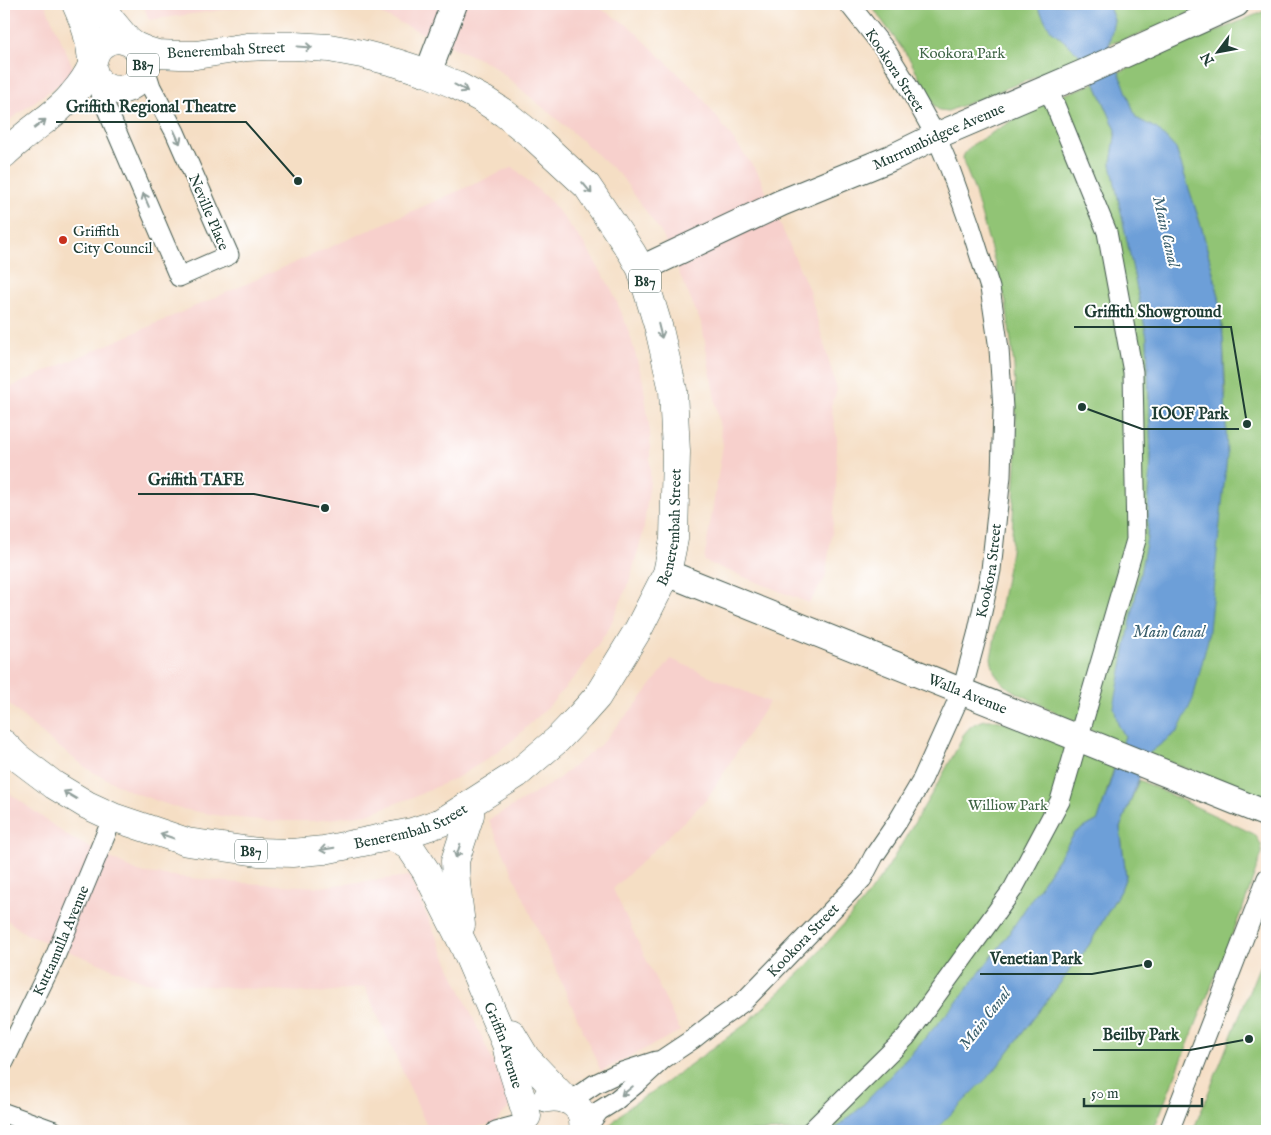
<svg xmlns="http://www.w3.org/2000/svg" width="1271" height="1135" font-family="'IM FELL English',serif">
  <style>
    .built { fill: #f7d0cc }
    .green { fill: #91c474; stroke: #588054 }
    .water { fill: #6d9fd8; stroke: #466e86 }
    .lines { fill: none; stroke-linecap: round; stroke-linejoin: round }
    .street-casing { stroke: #3f554a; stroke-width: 21 }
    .secondary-casing { stroke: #3f554a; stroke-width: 28 }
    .primary-casing { stroke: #3f554a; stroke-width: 29 }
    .street { stroke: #fff; stroke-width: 19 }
    .secondary { stroke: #fff; stroke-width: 26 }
    .primary { stroke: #fff; stroke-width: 28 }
    .oneway { stroke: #8f9e9a }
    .poi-dot { fill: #c8321e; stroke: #fff; stroke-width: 2 }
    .labels { text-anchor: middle; stroke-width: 4; stroke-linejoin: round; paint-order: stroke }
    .shield { fill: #fff; stroke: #627771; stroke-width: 1 }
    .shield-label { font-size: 14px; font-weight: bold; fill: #1f3d34 }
    .street-label { font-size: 15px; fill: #1f3d34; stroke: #fff }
    .park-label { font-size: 15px; fill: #416647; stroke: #fff }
    .poi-label { font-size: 15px; fill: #1f3d34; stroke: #fff; text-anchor: start }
    .water-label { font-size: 16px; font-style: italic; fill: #3a5f6d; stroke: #fff }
    .leader { fill: none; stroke: #1f3d34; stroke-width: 2 }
    .callout-dot { fill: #1f3d34; stroke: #fff; stroke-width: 2 }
    .callout-label { font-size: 16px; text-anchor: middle; font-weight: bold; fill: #1f3d34; stroke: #fff; stroke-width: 4; stroke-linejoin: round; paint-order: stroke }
  </style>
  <rect width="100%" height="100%" fill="#fff"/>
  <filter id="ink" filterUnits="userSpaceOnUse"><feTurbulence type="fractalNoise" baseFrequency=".02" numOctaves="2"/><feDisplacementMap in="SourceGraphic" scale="10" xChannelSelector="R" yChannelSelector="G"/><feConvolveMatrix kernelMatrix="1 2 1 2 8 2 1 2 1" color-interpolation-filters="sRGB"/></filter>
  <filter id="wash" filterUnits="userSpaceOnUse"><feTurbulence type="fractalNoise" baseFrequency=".0096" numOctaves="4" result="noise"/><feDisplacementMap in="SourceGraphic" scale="20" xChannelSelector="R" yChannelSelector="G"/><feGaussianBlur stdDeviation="1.12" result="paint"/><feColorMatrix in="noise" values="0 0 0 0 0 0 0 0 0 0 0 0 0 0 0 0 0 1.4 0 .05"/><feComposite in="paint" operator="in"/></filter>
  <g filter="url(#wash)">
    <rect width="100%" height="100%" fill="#f5dec4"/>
    <g class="built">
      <polygon points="4,4 45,4 75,72 4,124"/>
      <polygon points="143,4 264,4 149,20"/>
      <polygon points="359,4 593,4 629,26 700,95 758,173 809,290 837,390 831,406 837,438 836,490 832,533 825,578 809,603 704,561 723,445 702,325 662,234 621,176 571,131 492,65"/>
      <polygon points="513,167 551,202 583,242 612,290 629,332 643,381 650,432 650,482 643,533 629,582 609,628 580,671 549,706 513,740 486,760 458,777 416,796 367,814 314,821 273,821 227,817 177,808 132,792 89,770 47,738 11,706 4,696 4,390"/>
      <polygon points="671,659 769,702 706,800 613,889 680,1031 601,1071 489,820 554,782 600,745 639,701"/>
      <polygon points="4,789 69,837 138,872 226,882 321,887 409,876 512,1104 494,1124 453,1131 429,1131 365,987 317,993 146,982 26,934 4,918"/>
    </g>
    <g class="green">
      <polygon points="870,4 1036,4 1050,29 1076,49 1082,59 948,111 939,110 935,107 909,58"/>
      <polygon points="1108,4 1204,4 1201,7 1159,28 1109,44 1114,20"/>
      <polygon points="1267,10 1267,799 1148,754 1178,731 1226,393 1223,338 1219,296 1202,229 1176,149 1157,129 1136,118 1119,72"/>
      <path d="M 1095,83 L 1116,130 L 1111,164 L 1147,337 L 1151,458 L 1147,538 L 1118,724 L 1125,736 L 1122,746 L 1010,689 C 997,678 994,676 991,658 L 1011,551 L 1017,447 L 1014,366 L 1006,302 L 974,189 L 964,164 L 963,157 L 965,153 L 972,145 L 1039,104 Z"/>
      <polygon points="985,720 996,720 1116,761 1098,820 1075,833 1004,941 957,1002 910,1055 859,1109 833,1131 608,1131 611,1124 627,1108 657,1089 747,1023 804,969 862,903 888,867 938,783 960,743 963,735 970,727 976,723"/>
      <path d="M 1139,780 L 1254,834 C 1259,840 1262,844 1262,853 L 1244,905 L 1153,1131 L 934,1131 L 993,1072 L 1089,945 L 1122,887 L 1126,876 L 1120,828 Z"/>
      <polygon points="1267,947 1267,1131 1193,1131"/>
    </g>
    <polygon class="water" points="1036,4 1108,4 1114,20 1109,44 1136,118 1157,129 1176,149 1202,229 1219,297 1223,338 1227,456 1208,639 1193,699 1178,731 1148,754 1120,828 1126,876 1122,887 1089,945 993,1072 934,1131 833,1131 859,1109 910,1055 957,1002 1004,941 1075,833 1098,820 1125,736 1118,724 1114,707 1147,538 1151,458 1147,337 1111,164 1116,130 1098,89 1078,53 1050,29"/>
  </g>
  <g filter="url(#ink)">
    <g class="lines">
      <defs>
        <g id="street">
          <polyline points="96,79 103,100 179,277 229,255 175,132 151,87 143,62"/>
          <path id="s1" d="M 4,1062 L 54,959 L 113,817"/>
          <polyline points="570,1101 595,1084 616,1074 656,1061"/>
          <polyline points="4,1113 54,1131"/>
          <polyline points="496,1131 526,1123"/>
          <path id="s2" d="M 584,1131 L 599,1111 L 615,1101 L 637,1083 L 663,1059 L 693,1039 L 712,1024 L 743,1002 L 862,879 L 874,856 L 898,821 L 921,782 L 962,691 L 977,635 L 991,570 L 1001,476 L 1003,408 L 999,349 L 990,288 L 970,225 L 950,169 L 936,136 L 905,81 L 887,52 L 849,4"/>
          <polyline points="811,1131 906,1037 1013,889 1060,801 1136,540 1133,372 1107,232 1048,88"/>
          <polyline points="1169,1131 1267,878"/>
        </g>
        <g id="secondary">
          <polyline points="428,73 454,4"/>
          <path id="s3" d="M 641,269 L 781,203 L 891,158 L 936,136 L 1083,73 L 1236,4"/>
          <path id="s4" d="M 667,573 L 1267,814"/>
        </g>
        <g id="primary">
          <path d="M 76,4 C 85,24 90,38 92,60"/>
          <polyline points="103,4 109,18 128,41"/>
          <path d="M 4,154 C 9,149 15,144 21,139 C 38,124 59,112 73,94 C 80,86 88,75 92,65 C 94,57 95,50 102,45 C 108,40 116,38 123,40 C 151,46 148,88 119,90 C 113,90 106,88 101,84 C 95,79 93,72 92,64"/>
          <path id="s5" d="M 4,744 L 17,757 L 54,785 L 87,805 L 113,817 L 187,842 L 258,852 L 292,853 L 324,850 L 412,832 L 442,822 L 517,774 L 557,740 L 580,716 L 597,697 L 638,630 L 667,573 L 674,539 L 676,452 L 673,390 L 659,329 L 641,269 L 632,253 L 587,186 L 533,136 L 504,113 L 484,100 L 454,84 L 428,73 L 397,63 L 362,54 L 329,48 L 295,46 L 266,46 L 247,47 L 196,55 L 180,55 L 157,54 L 147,51 L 135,46"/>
          <path id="s6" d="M 392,836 L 410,847 L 426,871 L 464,946 L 506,1044 L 510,1062 L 527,1116"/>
          <polyline points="461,925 456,883 455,861 470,815 470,804"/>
          <polyline points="511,1033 526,1058 565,1099"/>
          <path d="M 547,1098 C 570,1095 586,1108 583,1131"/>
        </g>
      </defs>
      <use href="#street" class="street-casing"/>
      <use href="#secondary" class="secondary-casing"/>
      <use href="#primary" class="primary-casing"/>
      <use href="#street" class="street"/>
      <use href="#secondary" class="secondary"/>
      <use href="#primary" class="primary"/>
    </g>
    <defs><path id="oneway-shaft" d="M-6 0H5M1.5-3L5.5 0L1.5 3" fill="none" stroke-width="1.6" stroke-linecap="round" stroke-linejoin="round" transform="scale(1.25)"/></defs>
    <g class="oneway">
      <use href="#oneway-shaft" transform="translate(305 47) rotate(4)"/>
      <use href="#oneway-shaft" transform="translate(461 88) rotate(28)"/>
      <use href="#oneway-shaft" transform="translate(40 124) rotate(-38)"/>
      <use href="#oneway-shaft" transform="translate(177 137) rotate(65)"/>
      <use href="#oneway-shaft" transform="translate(587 188) rotate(50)"/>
      <use href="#oneway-shaft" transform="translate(146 200) rotate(-113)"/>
      <use href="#oneway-shaft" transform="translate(660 331) rotate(76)"/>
      <use href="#oneway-shaft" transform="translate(70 795) rotate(-149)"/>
      <use href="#oneway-shaft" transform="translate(167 836) rotate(-161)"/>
      <use href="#oneway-shaft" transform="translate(327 849) rotate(170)"/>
      <use href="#oneway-shaft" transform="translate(458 851) rotate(108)"/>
      <use href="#oneway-shaft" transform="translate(627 1091) rotate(141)"/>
    </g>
  </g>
  <circle class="poi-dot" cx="63" cy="240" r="5"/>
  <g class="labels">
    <g class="shield">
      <rect x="127" y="53.5" width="32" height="23" rx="4"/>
      <rect x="629" y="269.5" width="32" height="23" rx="4"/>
      <rect x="235" y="839.5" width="32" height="23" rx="4"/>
    </g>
    <g class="shield-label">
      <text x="143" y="70">B87</text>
      <text x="645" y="286">B87</text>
      <text x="251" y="856">B87</text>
    </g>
    <g class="street-label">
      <text transform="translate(226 50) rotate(-3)" y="5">Benerembah Street</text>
      <text transform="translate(895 70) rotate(57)" y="5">Kookora Street</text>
      <text dy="5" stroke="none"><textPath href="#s3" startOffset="326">Murrumbidgee Avenue</textPath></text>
      <text transform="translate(209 212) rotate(67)" y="5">Neville Place</text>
      <text dy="5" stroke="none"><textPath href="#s5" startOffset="858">Benerembah Street</textPath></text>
      <text dy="5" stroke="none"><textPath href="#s2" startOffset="714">Kookora Street</textPath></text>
      <text dy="5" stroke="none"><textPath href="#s4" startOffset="324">Walla Avenue</textPath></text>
      <text dy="5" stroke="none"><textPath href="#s5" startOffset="438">Benerembah Street</textPath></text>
      <text dy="5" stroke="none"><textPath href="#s2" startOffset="292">Kookora Street</textPath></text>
      <text dy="5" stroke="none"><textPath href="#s1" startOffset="134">Kuttamulla Avenue</textPath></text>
      <text dy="5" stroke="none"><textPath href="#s6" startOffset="241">Griffin Avenue</textPath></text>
    </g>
    <g class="park-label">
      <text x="962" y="58">Kookora Park</text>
      <text x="1008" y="810">Williow Park</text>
    </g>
    <g class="poi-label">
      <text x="73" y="236">Griffith<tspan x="73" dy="17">City Council</tspan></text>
    </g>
    <g class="water-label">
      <text transform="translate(1167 231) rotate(77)" y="6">Main Canal</text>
      <text x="1169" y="637">Main Canal</text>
      <text transform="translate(984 1018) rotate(-52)" y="6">Main Canal</text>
    </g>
  </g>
  <path class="leader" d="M298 181L246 122H56M1247 424L1231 327H1074M1082 407L1142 429H1239M325 508L254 494H138M1148 964L1092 974H980M1249 1039L1190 1050H1093"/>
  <g class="callout-dot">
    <circle cx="298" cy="181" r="5"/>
    <circle cx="1247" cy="424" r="5"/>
    <circle cx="1082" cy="407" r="5"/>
    <circle cx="325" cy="508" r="5"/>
    <circle cx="1148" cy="964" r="5"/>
    <circle cx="1249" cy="1039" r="5"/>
  </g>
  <g class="callout-label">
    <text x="151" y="112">Griffith Regional Theatre</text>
    <text x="1153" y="317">Griffith Showground</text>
    <text x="1190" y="419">IOOF Park</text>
    <text x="196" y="485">Griffith TAFE</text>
    <text x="1036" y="964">Venetian Park</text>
    <text x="1141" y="1040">Beilby Park</text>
  </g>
  <rect width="1271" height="1135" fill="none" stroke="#fff" stroke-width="20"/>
  <g transform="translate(1218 52) rotate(238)" stroke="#ffffff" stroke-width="4" paint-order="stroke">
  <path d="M0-4L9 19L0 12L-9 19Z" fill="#1f3d34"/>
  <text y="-8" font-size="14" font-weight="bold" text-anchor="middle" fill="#1f3d34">N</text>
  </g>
  <path d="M1084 1098v8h118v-8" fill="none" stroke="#1f3d34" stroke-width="2.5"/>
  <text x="1091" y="1098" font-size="15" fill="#1f3d34" stroke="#ffffff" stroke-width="4" paint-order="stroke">50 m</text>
</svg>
